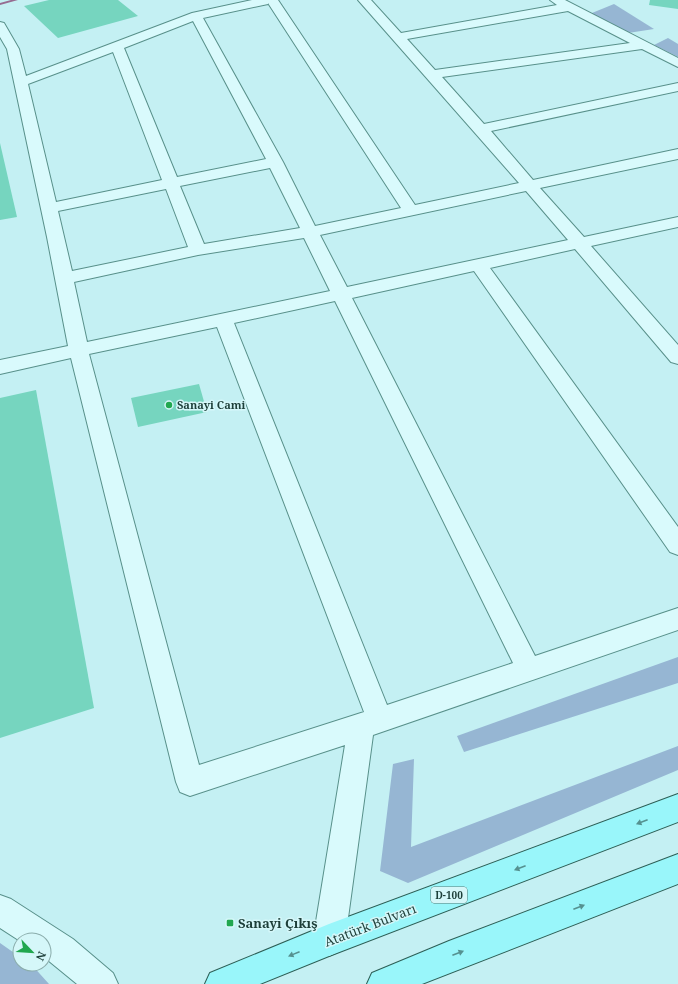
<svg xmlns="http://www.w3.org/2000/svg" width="678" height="984" font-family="'Noto Serif',serif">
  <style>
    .green { fill: #96b6d3 }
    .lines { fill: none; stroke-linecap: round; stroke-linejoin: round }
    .stream { fill: #966c91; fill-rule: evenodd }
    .building { fill: #76d5bf }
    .minor-casing { stroke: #58908a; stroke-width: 2 }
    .major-casing { stroke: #2c5e55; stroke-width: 2 }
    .minor { fill: #d9fafc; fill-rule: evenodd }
    .major { fill: #99f6fa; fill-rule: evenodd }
    .oneway { fill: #559190 }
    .poi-dot { fill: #21a74f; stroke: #d5f7f9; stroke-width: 1.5 }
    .labels { text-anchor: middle; stroke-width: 3; stroke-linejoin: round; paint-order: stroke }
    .shield { fill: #d5f7f9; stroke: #547673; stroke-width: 1 }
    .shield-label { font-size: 10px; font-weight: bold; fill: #1d3f39 }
    .poi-label { font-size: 11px; font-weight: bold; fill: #1d3f39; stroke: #d5f7f9; text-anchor: start }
    .near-poi-label { font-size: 13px; font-weight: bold; fill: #1d3f39; stroke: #d5f7f9; text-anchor: start }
    .near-street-label { font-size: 13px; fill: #1d3f39; stroke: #d5f7f9 }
  </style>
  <rect width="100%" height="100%" fill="#c4f0f3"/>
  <g class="green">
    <polygon points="614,4 654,29 628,33 592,14 592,13"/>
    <polygon points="668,38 678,44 678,57 654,45"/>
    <polygon points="678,657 678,683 464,752 457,736"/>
    <polygon points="678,746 678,770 408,883 380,871 393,764 414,759 411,847"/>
    <polygon points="0,943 20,957 20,964 31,964 49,984 0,984"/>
  </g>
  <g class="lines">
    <polygon class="stream" points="11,0 18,0 0,5 0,3"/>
  </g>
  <g class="building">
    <polygon points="49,0 118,0 138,16 58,38 24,6"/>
    <polygon points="650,0 678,0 678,9 649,5"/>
    <polygon points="0,143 17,217 0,220"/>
    <polygon points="199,384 207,412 138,427 131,398"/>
    <polygon points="36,390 94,708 0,738 0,398"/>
  </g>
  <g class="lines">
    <defs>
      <g id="minor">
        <path d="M 252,0 L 278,0 L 415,205 L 519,183 L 358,0 L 371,0 L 401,33 L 557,5 L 550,0 L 565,0 L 678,58 L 678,67 L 642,49 L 442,77 L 484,124 L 678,83 L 678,91 L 491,131 L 533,180 L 678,149 L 678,159 L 540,188 L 584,237 L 678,217 L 678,227 L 591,246 L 678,345 L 678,364 L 671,362 L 575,249 L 490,268 L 678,527 L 678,555 L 670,552 L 474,271 L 352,298 L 535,656 L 678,608 L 678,630 L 373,735 L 345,940 L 340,951 L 329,956 L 318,951 L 313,940 L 345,745 L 190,796 L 180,792 L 176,782 L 71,358 L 0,374 L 0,360 L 68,346 L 47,237 L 7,49 L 0,37 L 0,22 L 4,23 L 19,49 L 26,76 L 192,13 ZM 268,4 L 268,3 L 401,208 L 315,226 L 283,162 L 203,18 ZM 568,11 L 630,43 L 435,70 L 407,39 ZM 193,21 L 266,159 L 177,177 L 124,48 ZM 113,52 L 162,180 L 56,202 L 28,84 ZM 270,168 L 300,228 L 204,244 L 180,186 ZM 166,189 L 188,247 L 72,271 L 58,211 ZM 526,191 L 568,240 L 347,287 L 320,235 ZM 304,238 L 330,291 L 87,342 L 74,282 L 198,255 ZM 335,301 L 513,663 L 387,705 L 234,323 ZM 217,327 L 364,712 L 199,765 L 89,354 Z"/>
        <polygon points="0,895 11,899 73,939 113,973 118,984 77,984 44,957 44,940 20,941 0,928"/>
      </g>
      <g id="major">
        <polygon points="678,794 678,822 329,956 260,984 205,984 210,973 329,924"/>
        <polygon points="678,854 678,884 422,984 367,984 372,973 449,941"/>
      </g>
    </defs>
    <use href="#minor" class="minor-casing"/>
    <use href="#major" class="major-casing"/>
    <use href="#minor" class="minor"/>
    <use href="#major" class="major"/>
  </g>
  <defs><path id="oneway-solid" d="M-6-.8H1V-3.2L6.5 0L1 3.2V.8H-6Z"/></defs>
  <g class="oneway">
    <use href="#oneway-solid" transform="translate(642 822) rotate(159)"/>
    <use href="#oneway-solid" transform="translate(520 868) rotate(159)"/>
    <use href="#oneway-solid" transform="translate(579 907) rotate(-21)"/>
    <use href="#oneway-solid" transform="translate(458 953) rotate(-21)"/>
    <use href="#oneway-solid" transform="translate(294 954) rotate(158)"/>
  </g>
  <g class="poi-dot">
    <circle cx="169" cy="405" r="4"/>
    <rect x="226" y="919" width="8" height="8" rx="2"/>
  </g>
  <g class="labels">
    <rect class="shield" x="431" y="887" width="36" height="16" rx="3"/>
    <g class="shield-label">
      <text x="449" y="899">D-100</text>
    </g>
    <g class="poi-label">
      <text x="177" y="409">Sanayi Cami</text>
    </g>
    <g class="near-poi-label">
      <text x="238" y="928">Sanayi Çıkış</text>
    </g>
    <g class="near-street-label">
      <text transform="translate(370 925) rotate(-21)" y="5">Atatürk Bulvarı</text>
    </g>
  </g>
  <g transform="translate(32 952) rotate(115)"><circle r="19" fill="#d5f7f9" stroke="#8badac"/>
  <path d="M0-3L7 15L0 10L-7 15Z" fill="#21a74f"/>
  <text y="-6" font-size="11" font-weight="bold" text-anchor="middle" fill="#1d3f39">N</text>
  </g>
</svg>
